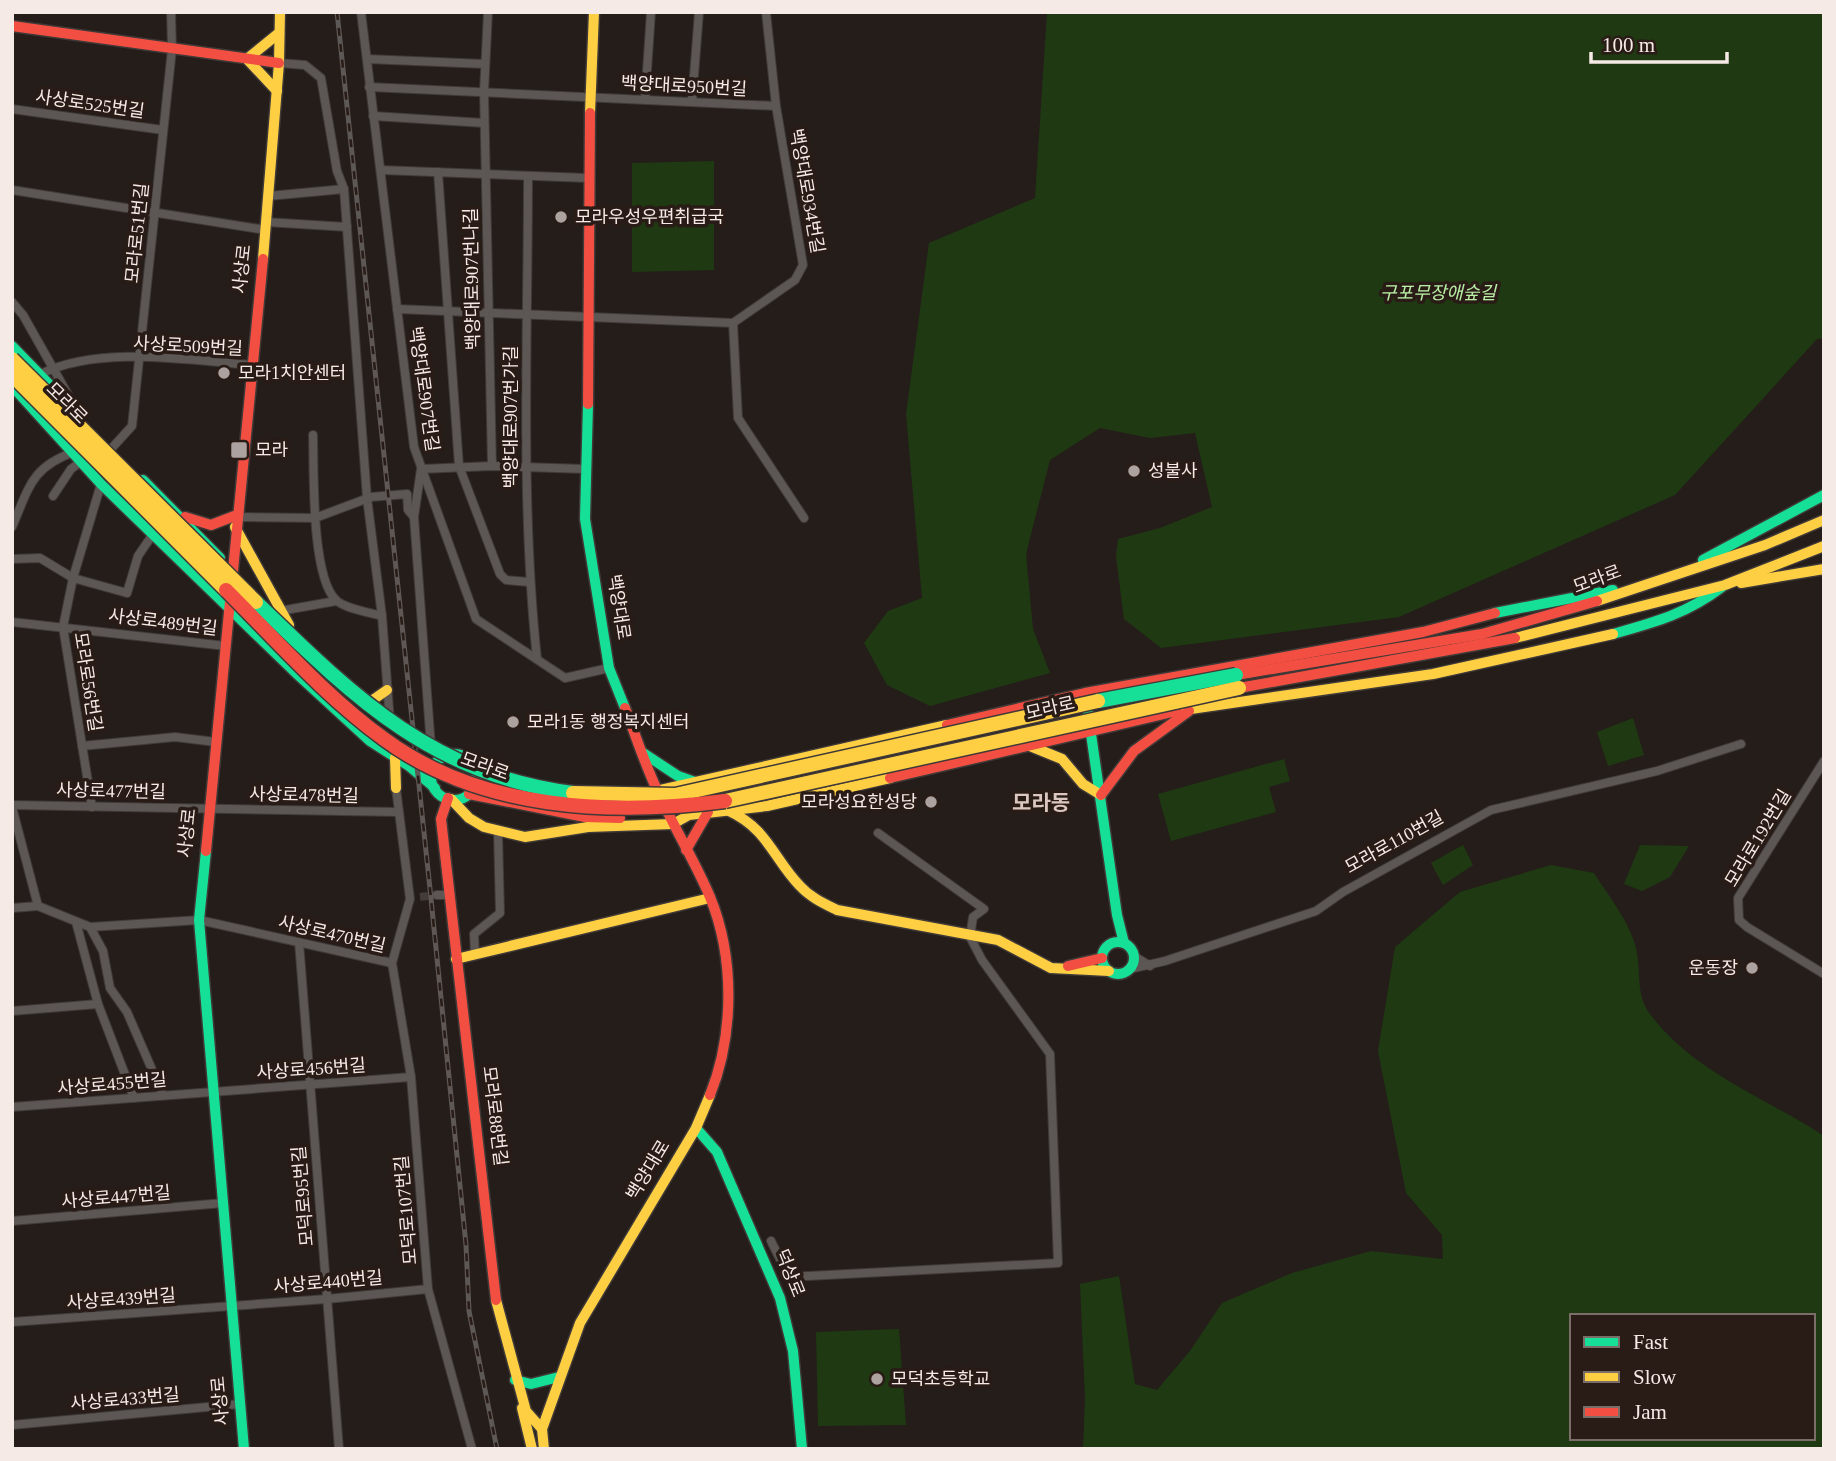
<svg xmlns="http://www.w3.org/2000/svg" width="1836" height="1461" font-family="'Times New Roman','Noto Sans KR',serif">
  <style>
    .green { fill: #1f3a12; fill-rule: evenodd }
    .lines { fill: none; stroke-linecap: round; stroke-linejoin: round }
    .street-tunnel { stroke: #433c39; stroke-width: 8; stroke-dasharray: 8 4; stroke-linecap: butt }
    .street-casing { stroke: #3f3937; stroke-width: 10 }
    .fast-casing { stroke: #3f3937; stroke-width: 13 }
    .slow-casing { stroke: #3f3937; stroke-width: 13 }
    .jam-casing { stroke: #3f3937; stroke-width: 13 }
    .street { stroke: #5c5654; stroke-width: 8 }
    .fast { stroke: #16e098; stroke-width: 10 }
    .slow { stroke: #ffcf43; stroke-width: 10 }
    .jam { stroke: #f24e42; stroke-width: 10 }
    .rail-casing { stroke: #5d5755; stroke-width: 5 }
    .rail { stroke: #291b15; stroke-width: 2.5; stroke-dasharray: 8; stroke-linecap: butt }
    .fast-bridge-casing { stroke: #3f3937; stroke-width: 17; stroke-linecap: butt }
    .slow-bridge-casing { stroke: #3f3937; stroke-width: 17; stroke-linecap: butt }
    .jam-bridge-casing { stroke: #3f3937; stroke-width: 17; stroke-linecap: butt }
    .fast-bridge { stroke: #16e098; stroke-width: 14 }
    .slow-bridge { stroke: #ffcf43; stroke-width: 14 }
    .jam-bridge { stroke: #f24e42; stroke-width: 14 }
    .poi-dot { fill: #aca29f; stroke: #291b15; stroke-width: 2.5 }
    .labels { text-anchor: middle; stroke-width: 7; stroke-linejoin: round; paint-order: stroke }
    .street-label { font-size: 18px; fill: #f5eae6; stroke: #291b15 }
    .poi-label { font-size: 18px; fill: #f5eae6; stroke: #291b15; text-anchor: start }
    .park-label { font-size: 18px; font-style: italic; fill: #b9f0a6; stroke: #291b15 }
    .quarter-label { font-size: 21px; font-weight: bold; fill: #dbc7bf; stroke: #291b15 }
  </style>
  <rect width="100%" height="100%" fill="#241d1a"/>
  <g class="green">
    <polygon points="1047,12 1824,12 1824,338 1817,339 1675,495 1399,617 1161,648 1124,619 1116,557 1118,539 1160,528 1212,507 1195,433 1150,438 1100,428 1050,460 1026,554 1033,629 1050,673 930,706 887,685 864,643 888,611 922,598 906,414 929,243 1035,198"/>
    <polygon points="714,161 714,270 632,272 632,163"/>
    <polygon points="1633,718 1644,755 1608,766 1597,732"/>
    <polygon points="1284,759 1290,781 1269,787 1276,812 1171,841 1158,794"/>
    <polygon points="1463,845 1473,865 1443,885 1431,863"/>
    <polygon points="1640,845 1689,846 1670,877 1642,891 1624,884"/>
    <path d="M 1551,865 L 1594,873 C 1609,897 1632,924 1637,953 C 1641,975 1636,995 1650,1014 C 1693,1072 1766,1098 1824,1136 L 1824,1449 L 1083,1449 L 1085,1398 L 1080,1284 L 1119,1276 L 1135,1384 L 1157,1390 L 1190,1351 L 1222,1303 L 1292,1273 L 1371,1251 L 1443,1259 L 1442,1235 L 1406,1193 L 1378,1051 L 1395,947 L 1460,892 ZM 1572,1316 L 1813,1316 L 1813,1438 L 1572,1438 Z"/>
    <polygon points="899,1329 906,1425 818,1426 816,1332"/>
  </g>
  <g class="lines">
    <polyline class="street-tunnel" points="420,897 437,895"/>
    <defs>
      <g id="street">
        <polyline points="361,12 414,447 476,619 565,678 609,668"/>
        <polyline points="488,12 484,92 492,466"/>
        <polyline points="367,59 485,64"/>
        <polyline points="279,63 305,65 321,78 337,171 344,189 367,498 382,616 390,722"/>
        <polyline points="369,87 776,106"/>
        <polyline points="645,100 651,12"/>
        <polyline points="692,101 699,12"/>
        <polyline points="12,109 163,130"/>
        <polyline points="373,116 484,123"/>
        <polyline points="381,170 588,178"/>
        <polyline points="438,172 459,466 500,574 506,580 529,582"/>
        <path d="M 528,176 C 528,337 520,498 537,659"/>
        <polyline points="12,190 266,230"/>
        <polyline points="269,196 344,189"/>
        <polyline points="266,222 347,227"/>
        <polyline points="12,302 23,315 75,407"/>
        <polyline points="397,309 733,323 795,280 803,265 776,106 766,12"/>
        <polyline points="733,323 738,418 804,518"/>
        <path d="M 41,374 C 98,345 189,360 252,365"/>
        <path d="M 313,435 C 314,470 311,577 336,600 C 345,609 369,612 382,616"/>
        <polyline points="111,449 132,426 172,49 171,12"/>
        <polyline points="53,496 71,469 82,461"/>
        <polyline points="236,517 315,518 371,497 407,494 408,510 414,517"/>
        <path d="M 12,527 C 29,488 31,467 74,452"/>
        <polyline points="12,559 40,558 73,578 127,593 138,556 153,534"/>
        <polyline points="280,611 336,601"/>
        <polyline points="12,622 226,646"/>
        <polyline points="82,746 175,737 216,742"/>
        <polyline points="431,747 414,517 421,469 492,466 585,469"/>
        <polyline points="1824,761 1738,898 1739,920 1747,927 1824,974"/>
        <polyline points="12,805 398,812"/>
        <polyline points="12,807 38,906"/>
        <polyline points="92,807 63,627 73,578 101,484"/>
        <polyline points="437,895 449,895"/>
        <polyline points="12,908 38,906 90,927 199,920 392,963 410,899 396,788"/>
        <polyline points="76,922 98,1004 134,1098"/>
        <polyline points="90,927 103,951 110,988 127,1012 163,1095"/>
        <polyline points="299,942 339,1449"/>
        <polyline points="475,954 474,934 500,913 498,832"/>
        <polyline points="1134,956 1150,966"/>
        <polyline points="392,963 411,1077 428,1289 472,1449"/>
        <polyline points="1130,969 1165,961 1316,911 1343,892 1491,810 1657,771 1741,744"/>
        <polyline points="12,1011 98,1004"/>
        <polyline points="12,1107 411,1077"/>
        <polyline points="12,1221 223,1203"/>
        <polyline points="771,1241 789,1277 1058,1263 1050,1054 982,960 970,937 973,917 984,909 878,833"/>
        <polyline points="12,1322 327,1299 428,1289"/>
        <polyline points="12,1425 240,1404"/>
      </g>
      <g id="fast">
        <polyline points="12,346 78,414"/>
        <polyline points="12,386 101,484 296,673 370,741 409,766 435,788"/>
        <polyline points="588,404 585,519 609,668 625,708"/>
        <polyline points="143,480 220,558"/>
        <polyline points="1703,560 1824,495"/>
        <polyline points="1495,613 1613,590"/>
        <path d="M 1613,634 C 1656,622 1686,614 1722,587"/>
        <polyline points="1086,699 1117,915 1124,943"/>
        <polyline points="643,753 678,776 695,782"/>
        <circle cx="454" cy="777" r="23"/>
        <polyline points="206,851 199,920 244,1449"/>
        <circle cx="1118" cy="958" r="16"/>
        <polyline points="696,1128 717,1152 780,1298 793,1351 802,1449"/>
        <polyline points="515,1380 531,1384 559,1377"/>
      </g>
      <g id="slow">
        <polyline points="277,91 247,59 279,33"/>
        <polyline points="590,113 594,12"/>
        <polyline points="263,259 279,63 280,12"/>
        <polyline points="235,527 289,625"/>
        <polyline points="1741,583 1824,569"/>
        <polyline points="1597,601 1765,545 1824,520"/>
        <polyline points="1515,638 1725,585 1824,546"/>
        <polyline points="367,704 387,690"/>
        <polyline points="1177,711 1433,674 1613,634"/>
        <polyline points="1030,746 1062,759 1083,784 1101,795"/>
        <polyline points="395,758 396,788"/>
        <polyline points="656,791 947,725"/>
        <polyline points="451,799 469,818 484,827 525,837 588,827 673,824 689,815 767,806 890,778"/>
        <path d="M 729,811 C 768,829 773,858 800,886 C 810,897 823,903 837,910 L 998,940 L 1051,968 L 1109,971"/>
        <polyline points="456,959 710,898"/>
        <polyline points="496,1300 526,1411 542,1429"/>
        <polyline points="522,1408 532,1449"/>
        <polyline points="544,1449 542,1429 580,1323 696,1128 710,1095"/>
      </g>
      <g id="jam">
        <polyline points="12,26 279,63"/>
        <polyline points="588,404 590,113"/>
        <polyline points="185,517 211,525 237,515"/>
        <polyline points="1236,675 1482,634 1597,601"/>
        <polyline points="1239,688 1515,638"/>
        <path d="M 625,708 C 636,736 645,765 658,792 C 674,828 695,861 710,897 C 735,958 734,1035 710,1095"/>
        <polyline points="947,725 1085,693 1423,632 1495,613"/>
        <polyline points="890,778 1177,711"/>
        <polyline points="469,794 585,817 620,818"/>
        <polyline points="1101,795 1134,751 1189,711"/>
        <polyline points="448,798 441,819 496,1300"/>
        <polyline points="686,850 708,812"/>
        <polyline points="206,851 263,259"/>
        <polyline points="1068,966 1102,958"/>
      </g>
    </defs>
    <use href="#street" class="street-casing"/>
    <use href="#fast" class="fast-casing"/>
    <use href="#slow" class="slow-casing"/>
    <use href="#jam" class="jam-casing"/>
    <use href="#street" class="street"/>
    <use href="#fast" class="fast"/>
    <use href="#slow" class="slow"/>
    <use href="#jam" class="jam"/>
    <defs>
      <polyline id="rail" points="337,12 430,889 466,1245 469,1311 497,1449"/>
    </defs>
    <use href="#rail" class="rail-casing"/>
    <use href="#rail" class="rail"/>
    <defs>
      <g id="fast-bridge">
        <path d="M 256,602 C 353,696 432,775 573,793"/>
        <polyline points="1098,701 1236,675"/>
      </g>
      <g id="slow-bridge">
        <polyline points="12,359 256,602"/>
        <polyline points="12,375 226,590"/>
        <polyline points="573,793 675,795 1098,701"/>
        <polyline points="725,801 1239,688"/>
      </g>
      <path id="jam-bridge" d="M 226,590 C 277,641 326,697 384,739 C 480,810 611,816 725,801"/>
    </defs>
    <use href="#fast-bridge" class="fast-bridge-casing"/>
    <use href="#slow-bridge" class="slow-bridge-casing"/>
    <use href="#jam-bridge" class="jam-bridge-casing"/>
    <use href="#fast-bridge" class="fast-bridge"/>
    <use href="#slow-bridge" class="slow-bridge"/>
    <use href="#jam-bridge" class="jam-bridge"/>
  </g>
  <g class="poi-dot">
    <circle cx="561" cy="217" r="7"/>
    <circle cx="224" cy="373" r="7"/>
    <rect x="230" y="441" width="18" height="18" rx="3.5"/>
    <circle cx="1134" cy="471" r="7"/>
    <circle cx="513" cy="722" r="7"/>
    <circle cx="931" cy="802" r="7"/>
    <circle cx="1752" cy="968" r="7"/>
    <circle cx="877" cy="1379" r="7"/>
  </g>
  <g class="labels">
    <g class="street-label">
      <text transform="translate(684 86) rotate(3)" y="6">백양대로950번길</text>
      <text transform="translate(90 104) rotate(8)" y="6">사상로525번길</text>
      <text transform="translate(807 191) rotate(80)" y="6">백양대로934번길</text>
      <text transform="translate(137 233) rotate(-84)" y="6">모라로51번길</text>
      <text transform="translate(242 269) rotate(-84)" y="6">사상로</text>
      <text transform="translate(472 279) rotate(-91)" y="6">백양대로907번나길</text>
      <text transform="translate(188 346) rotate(3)" y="6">사상로509번길</text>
      <text transform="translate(424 389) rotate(82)" y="6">백양대로907번길</text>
      <text transform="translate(67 403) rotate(45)" y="6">모라로</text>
      <text transform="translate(511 417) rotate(-90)" y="6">백양대로907번가길</text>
      <text transform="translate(1597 579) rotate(-20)" y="6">모라로</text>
      <text transform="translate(619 607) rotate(81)" y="6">백양대로</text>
      <text transform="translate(163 622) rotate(7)" y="6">사상로489번길</text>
      <text transform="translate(88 682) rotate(81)" y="6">모라로56번길</text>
      <text transform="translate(1050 708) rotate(-13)" y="6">모라로</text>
      <text transform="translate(485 766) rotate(20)" y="6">모라로</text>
      <text transform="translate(111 791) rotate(1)" y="6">사상로477번길</text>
      <text transform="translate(304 795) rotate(1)" y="6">사상로478번길</text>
      <text transform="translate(187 833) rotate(-84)" y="6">사상로</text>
      <text transform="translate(1758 838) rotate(-59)" y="6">모라로192번길</text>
      <text transform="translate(1394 842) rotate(-29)" y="6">모라로110번길</text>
      <text transform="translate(332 934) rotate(13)" y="6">사상로470번길</text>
      <text transform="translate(311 1069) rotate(-4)" y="6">사상로456번길</text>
      <text transform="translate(112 1084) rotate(-5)" y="6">사상로455번길</text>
      <text transform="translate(495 1116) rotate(83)" y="6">모라로88번길</text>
      <text transform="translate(648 1170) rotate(-59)" y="6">백양대로</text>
      <text transform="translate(303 1196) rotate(-95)" y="6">모덕로95번길</text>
      <text transform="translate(116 1197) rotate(-5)" y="6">사상로447번길</text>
      <text transform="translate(406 1210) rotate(-95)" y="6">모덕로107번길</text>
      <text transform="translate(790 1273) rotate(68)" y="6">덕상로</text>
      <text transform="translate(328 1282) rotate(-5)" y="6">사상로440번길</text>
      <text transform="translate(121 1299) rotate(-4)" y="6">사상로439번길</text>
      <text transform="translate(125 1399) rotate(-5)" y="6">사상로433번길</text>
      <text transform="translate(220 1401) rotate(-95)" y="6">사상로</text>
    </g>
    <g class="poi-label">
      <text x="575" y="223">모라우성우편취급국</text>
      <text x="238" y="379">모라1치안센터</text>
      <text x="255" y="456">모라</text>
      <text x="1148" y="477">성불사</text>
      <text x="527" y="728">모라1동 행정복지센터</text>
      <text x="917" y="808" text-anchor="end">모라성요한성당</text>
      <text x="1738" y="974" text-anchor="end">운동장</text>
      <text x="891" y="1385">모덕초등학교</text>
    </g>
    <g class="park-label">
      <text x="1438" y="299">구포무장애숲길</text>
    </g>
    <g class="quarter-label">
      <text x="1041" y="810">모라동</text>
    </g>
  </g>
  <rect width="1836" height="1461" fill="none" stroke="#f5eae6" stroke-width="28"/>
  <rect x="1570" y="1314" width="245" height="126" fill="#291b15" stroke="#7b6e69" stroke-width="2"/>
  <rect x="1584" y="1337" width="35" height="10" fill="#16e098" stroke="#7b6e69" stroke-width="2"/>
  <text x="1633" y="1349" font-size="21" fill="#f5eae6">Fast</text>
  <rect x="1584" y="1372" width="35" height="10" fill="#ffcf43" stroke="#7b6e69" stroke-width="2"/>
  <text x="1633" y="1384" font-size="21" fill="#f5eae6">Slow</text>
  <rect x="1584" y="1407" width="35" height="10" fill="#f24e42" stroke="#7b6e69" stroke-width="2"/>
  <text x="1633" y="1419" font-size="21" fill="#f5eae6">Jam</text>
  <path d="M1591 52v10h136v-10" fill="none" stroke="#f5eae6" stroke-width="3.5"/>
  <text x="1602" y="52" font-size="21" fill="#f5eae6" stroke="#291b15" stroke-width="5" paint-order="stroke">100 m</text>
</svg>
